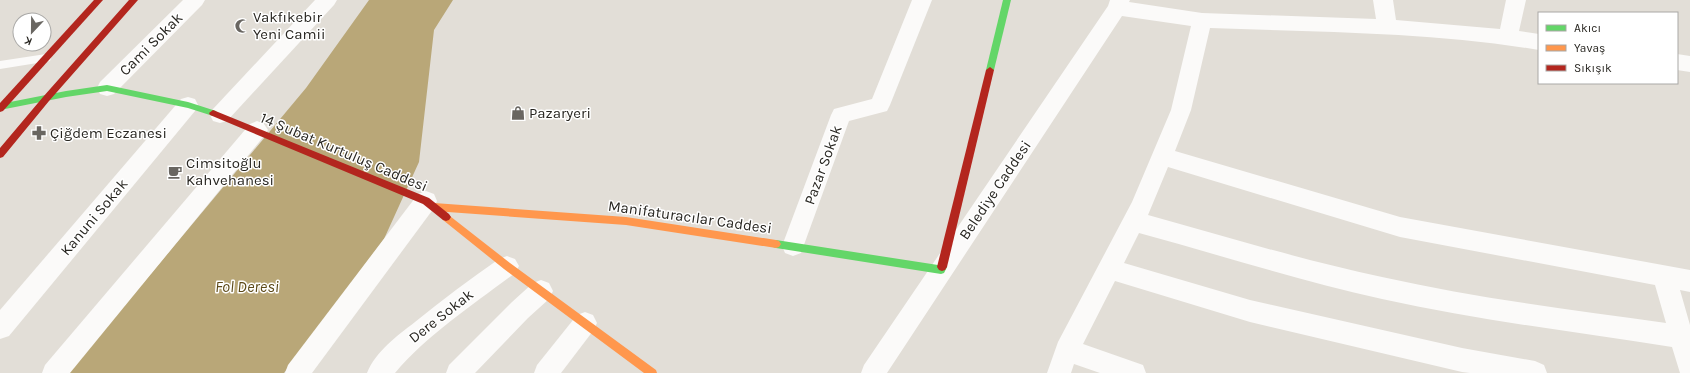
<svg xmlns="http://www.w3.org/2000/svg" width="1690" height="373" font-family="Karla,sans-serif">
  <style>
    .water { fill: #b9a778 }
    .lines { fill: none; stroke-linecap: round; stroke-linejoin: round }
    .lane { fill: #fbfaf9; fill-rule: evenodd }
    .street { fill: #fbfaf9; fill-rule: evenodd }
    .fast { fill: #63d668; fill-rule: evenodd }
    .slow { fill: #ff974d; fill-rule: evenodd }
    .jam { fill: #b3261e; fill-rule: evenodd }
    .labels { text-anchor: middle; stroke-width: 3; stroke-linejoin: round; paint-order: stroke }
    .poi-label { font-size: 15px; fill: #282621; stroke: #fff; text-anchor: start }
    .street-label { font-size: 15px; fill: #282621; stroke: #fff }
    .water-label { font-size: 16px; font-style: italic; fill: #5c4917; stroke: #fff }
  </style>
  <rect width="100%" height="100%" fill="#e2ded7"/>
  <polygon class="water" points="369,0 453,0 434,30 419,162 384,239 284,373 68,373 306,88"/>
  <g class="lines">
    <polygon class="lane" points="46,54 50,55 51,58 50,61 0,69 0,61"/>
    <g class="street">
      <polygon points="183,0 205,0 202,5 114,94 107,96 100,94 97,88 100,82"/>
      <polygon points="315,0 337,0 334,5 227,121 220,123 213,121 210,115 213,109"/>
      <polygon points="912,0 932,0 890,105 887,111 849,121 801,253 793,256 785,253 782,246 831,115 834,109 872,99"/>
      <path d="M 1110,0 L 1130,0 L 1129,2 L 1202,13 L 1376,19 L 1373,0 L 1393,0 L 1396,20 L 1500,29 L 1506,0 L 1526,0 L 1519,31 L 1539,34 L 1539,50 C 1431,32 1319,32 1210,28 L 1191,110 L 1175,151 L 1400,217 L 1690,270 L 1690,292 L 1680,290 L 1690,325 L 1690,373 L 1680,373 L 1672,347 C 1575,332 1478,320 1382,299 C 1300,281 1220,255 1139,233 L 1124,263 L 1250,300 L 1462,348 L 1535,361 L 1544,365 L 1547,373 L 1470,373 L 1462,372 L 1250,322 L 1115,281 L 1083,344 L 1143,365 L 1146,373 L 1100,373 L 1074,364 L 1071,373 L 1047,373 L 1058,342 L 1132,202 L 1171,110 L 1191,26 L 1122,16 L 887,373 L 861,373 L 864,365 L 1108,6 ZM 1168,167 L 1400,237 L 1655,285 L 1666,323 C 1571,310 1476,298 1382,277 C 1303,260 1226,237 1148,215 Z"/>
      <polygon points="1677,54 1690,56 1690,72 1677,70"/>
      <polygon points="188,97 195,99 198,105 195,111 9,336 0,339 0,310 181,99"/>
      <polygon points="257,121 264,124 268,130 264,136 70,373 42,373 45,365 250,124"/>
      <polygon points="426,191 434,194 437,201 434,208 312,373 285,373 288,365 418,194"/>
      <path d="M 507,256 L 515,259 L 519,266 L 515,273 C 474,304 428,334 395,373 L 367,373 C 376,351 397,336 415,322 C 442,300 470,279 499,259 Z"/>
      <polygon points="541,280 549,283 553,291 549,299 528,318 475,373 446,373 449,365 512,302 533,283"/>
      <polygon points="585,312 593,315 597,323 593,331 561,373 534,373 537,365 577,315"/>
    </g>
    <g class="fast">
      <polygon points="1003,0 1011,0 994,70 990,73 986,70"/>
      <polygon points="107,85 188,102 216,111 217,113 213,116 188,108 107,91 66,97 0,110 0,104 66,91"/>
      <polygon points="776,240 938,265 942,263 945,264 947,267 944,273 941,274 776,248 773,247 771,244 773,241"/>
    </g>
    <g class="slow">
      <polygon points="434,203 626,217 776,240 779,241 781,244 779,247 776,248 626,225 434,211 431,210 429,207 431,204"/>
      <polygon points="446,213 510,263 656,370 657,373 644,373 504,269 443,220 441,217 443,214"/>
    </g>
    <g class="jam">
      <polygon points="94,0 103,0 3,111 0,112 0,103"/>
      <polygon points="129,0 138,0 49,101 3,157 0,158 0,148 43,97"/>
      <polygon points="990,67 994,70 947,267 945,270 942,271 939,270 937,267 986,70"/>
      <polygon points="213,110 429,198 449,214 451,217 449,220 446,221 443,220 423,204 210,115 209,113"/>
    </g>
  </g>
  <defs>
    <symbol id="mosque-bare" viewBox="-9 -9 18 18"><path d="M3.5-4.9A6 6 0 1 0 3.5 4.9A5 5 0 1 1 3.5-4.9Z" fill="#696661" stroke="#fff" stroke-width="2.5" paint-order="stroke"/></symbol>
    <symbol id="shop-bare" viewBox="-9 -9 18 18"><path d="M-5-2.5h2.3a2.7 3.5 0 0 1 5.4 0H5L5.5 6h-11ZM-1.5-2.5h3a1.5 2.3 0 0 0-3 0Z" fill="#696661" stroke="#fff" stroke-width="2.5" paint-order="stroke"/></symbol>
    <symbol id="pharmacy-bare" viewBox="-9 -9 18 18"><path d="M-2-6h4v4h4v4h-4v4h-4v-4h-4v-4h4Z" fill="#696661" stroke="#fff" stroke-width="2.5" paint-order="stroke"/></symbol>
    <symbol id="cafe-bare" viewBox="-9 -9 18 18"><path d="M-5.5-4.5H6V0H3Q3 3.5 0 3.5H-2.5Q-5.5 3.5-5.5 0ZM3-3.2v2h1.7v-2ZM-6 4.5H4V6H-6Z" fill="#696661" stroke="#fff" stroke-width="2.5" paint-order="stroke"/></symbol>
  </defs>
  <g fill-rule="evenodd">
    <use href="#mosque-bare" x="232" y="16" width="20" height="20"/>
    <use href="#shop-bare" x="508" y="103" width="20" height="20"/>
    <use href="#pharmacy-bare" x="29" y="123" width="20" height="20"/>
    <use href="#cafe-bare" x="165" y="162" width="20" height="20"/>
  </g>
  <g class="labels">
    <g class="poi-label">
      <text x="253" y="22">Vakfıkebir<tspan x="253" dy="17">Yeni Camii</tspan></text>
      <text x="529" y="118">Pazaryeri</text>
      <text x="50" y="138">Çiğdem Eczanesi</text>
      <text x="186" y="168">Cimsitoğlu<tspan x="186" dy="17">Kahvehanesi</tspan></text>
    </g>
    <g class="street-label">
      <text transform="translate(151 44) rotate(-45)" y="5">Cami Sokak</text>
      <text transform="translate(344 152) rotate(23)" y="5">14 Şubat Kurtuluş Caddesi</text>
      <text transform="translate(823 165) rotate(-70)" y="5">Pazar Sokak</text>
      <text transform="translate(995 190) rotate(-56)" y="5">Belediye Caddesi</text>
      <text transform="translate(94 217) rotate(-50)" y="5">Kanuni Sokak</text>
      <text transform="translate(690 217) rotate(8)" y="5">Manifaturacılar Caddesi</text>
      <text transform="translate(441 316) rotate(-38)" y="5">Dere Sokak</text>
    </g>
    <g class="water-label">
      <text x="247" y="292">Fol Deresi</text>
    </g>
  </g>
  <rect x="1538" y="12" width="140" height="72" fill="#ffffff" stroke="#a9a8a6"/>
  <rect x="1546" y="25" width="20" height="6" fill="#63d668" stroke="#a9a8a6"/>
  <text x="1574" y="32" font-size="12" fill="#282621">Akıcı</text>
  <rect x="1546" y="45" width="20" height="6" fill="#ff974d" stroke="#a9a8a6"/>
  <text x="1574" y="52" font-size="12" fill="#282621">Yavaş</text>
  <rect x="1546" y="65" width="20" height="6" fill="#b3261e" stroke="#a9a8a6"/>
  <text x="1574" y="72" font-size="12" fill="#282621">Sıkışık</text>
  <g transform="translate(32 32) rotate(202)"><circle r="19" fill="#ffffff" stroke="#a9a8a6"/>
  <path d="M0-3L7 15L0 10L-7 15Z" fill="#696661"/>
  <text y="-6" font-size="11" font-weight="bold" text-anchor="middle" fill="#282621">K</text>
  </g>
</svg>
